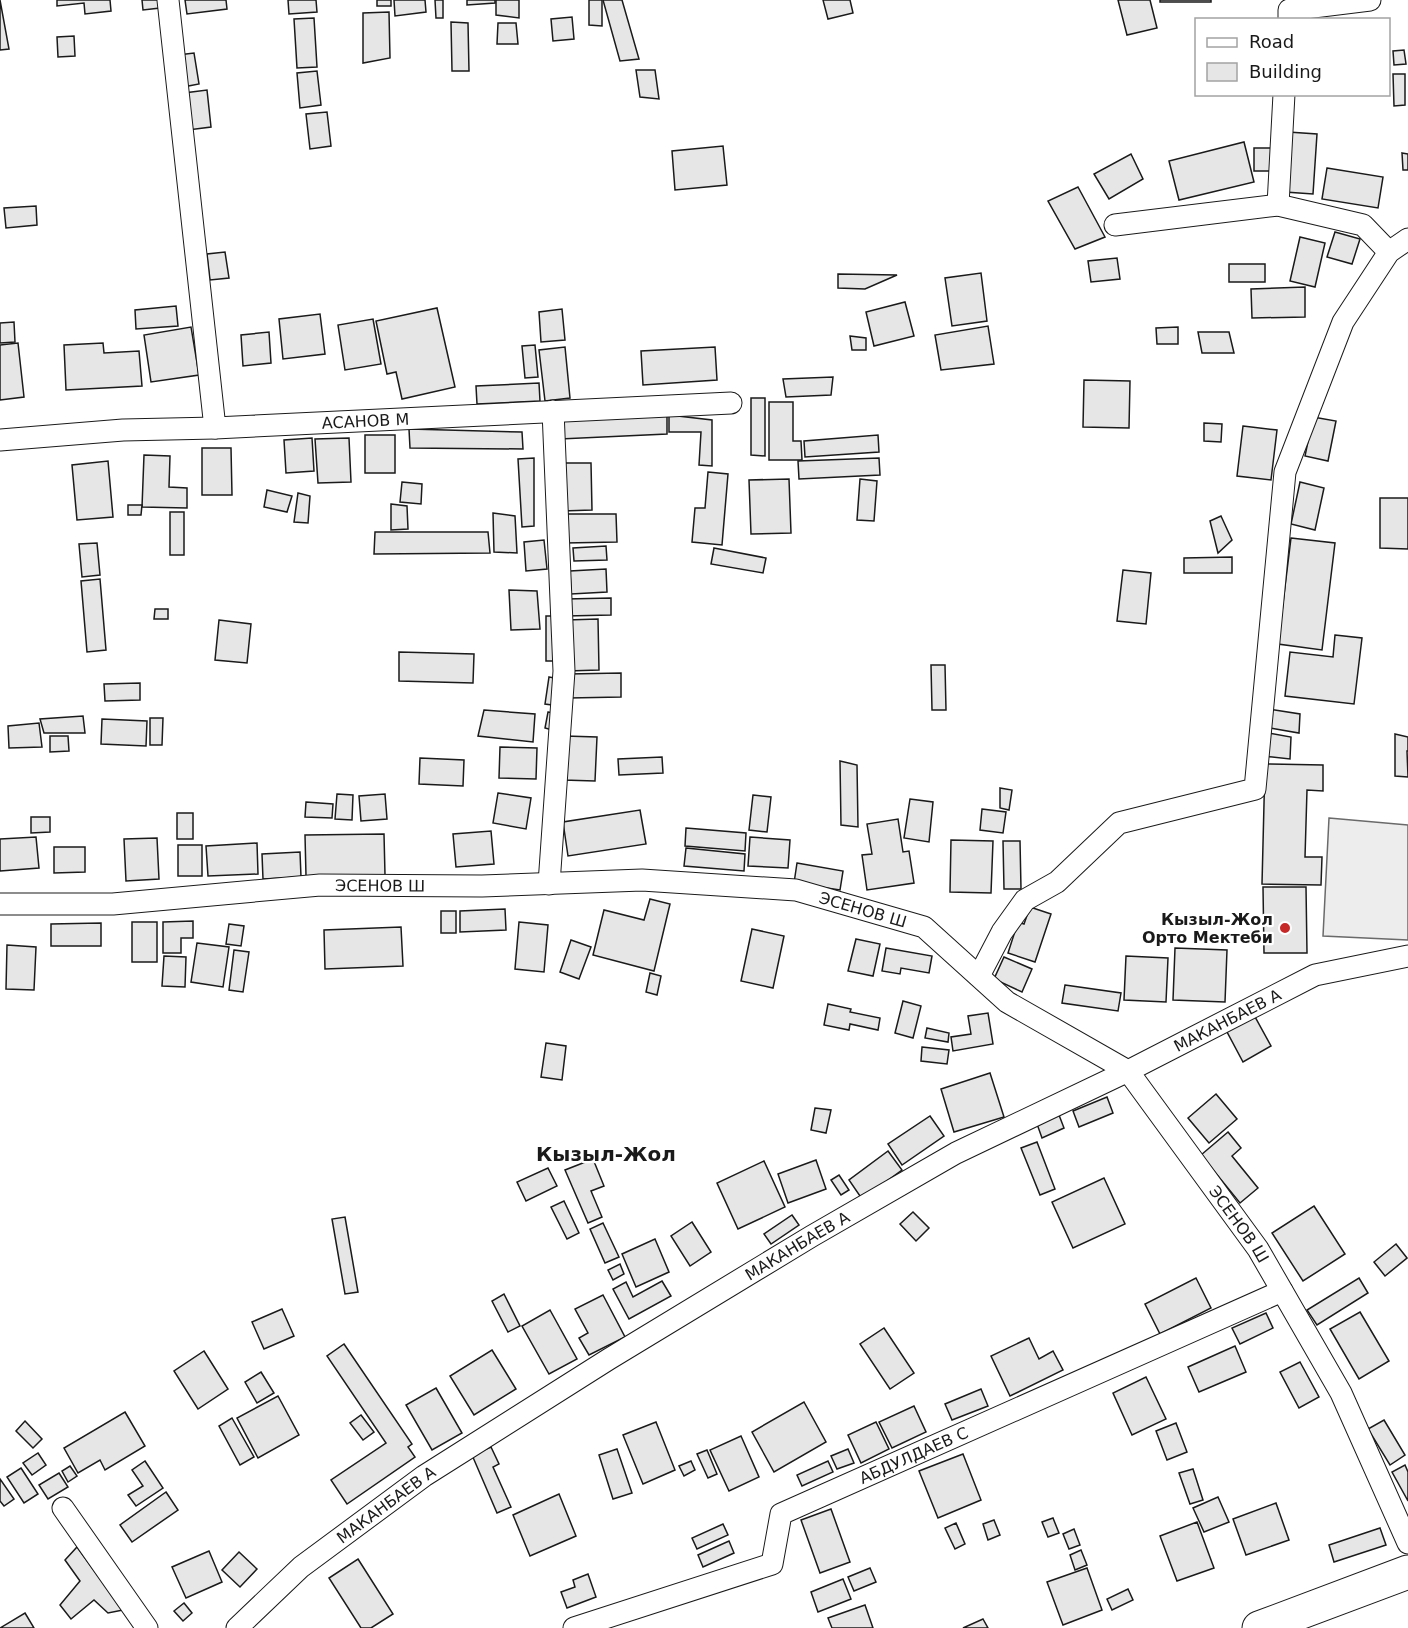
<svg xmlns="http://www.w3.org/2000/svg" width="1408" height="1628" font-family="'DejaVu Sans',sans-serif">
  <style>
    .built { fill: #ededed; stroke: #6a6a6a; stroke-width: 1.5 }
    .building { fill: #e6e6e6; stroke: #1a1a1a; stroke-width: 1.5 }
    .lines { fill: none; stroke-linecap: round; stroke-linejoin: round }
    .street-casing { stroke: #1a1a1a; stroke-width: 23 }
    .highway-casing { stroke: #1a1a1a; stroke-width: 35 }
    .street { stroke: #fff; stroke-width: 21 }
    .highway { stroke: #fff; stroke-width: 33 }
    .poi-dot { fill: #c62828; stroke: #fff; stroke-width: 2 }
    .labels { text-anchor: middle; stroke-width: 4.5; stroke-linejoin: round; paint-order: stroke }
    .street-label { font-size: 16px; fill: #1a1a1a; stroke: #fff }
    .poi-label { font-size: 16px; font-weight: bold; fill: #1a1a1a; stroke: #fff; text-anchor: end }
    .quarter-label { font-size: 20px; font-weight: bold; fill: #1a1a1a; stroke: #fff }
  </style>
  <rect width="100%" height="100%" fill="#fff"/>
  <polygon class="built" points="1329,818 1408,825 1408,940 1323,936"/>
  <g class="building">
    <polygon points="0,0 9,49 0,50"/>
    <polygon points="57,0 110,0 111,11 85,14 84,3 57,6"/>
    <polygon points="142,0 159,0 160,8 143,10"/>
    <polygon points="185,0 226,0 227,9 187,14"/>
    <polygon points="288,0 316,0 317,12 289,14"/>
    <rect x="377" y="0" width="14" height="6"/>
    <polygon points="394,0 425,0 426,12 395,16"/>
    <polygon points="435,0 443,0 443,18 436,18"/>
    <polygon points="467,0 495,0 495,3 467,5"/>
    <polygon points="496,0 519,0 519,18 496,15"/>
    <polygon points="589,0 602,0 602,26 589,25"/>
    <polygon points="603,0 622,0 639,59 620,61"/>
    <polygon points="823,0 850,0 853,13 828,19"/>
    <polygon points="1118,0 1150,0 1157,28 1127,35"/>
    <rect x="1160" y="0" width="51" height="2"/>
    <polygon points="389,12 390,58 363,63 363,13"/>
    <polygon points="572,17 574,39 553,41 551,19"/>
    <polygon points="314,18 317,67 297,68 294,19"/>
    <polygon points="451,22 468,23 469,71 452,71"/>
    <polygon points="498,23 516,23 518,44 497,44"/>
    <polygon points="74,36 75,56 58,57 57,37"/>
    <polygon points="1404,50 1406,64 1394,65 1393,51"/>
    <polygon points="194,53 199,84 183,87 178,55"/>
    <polygon points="636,70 655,70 659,99 640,97"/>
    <polygon points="317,71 321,105 300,108 297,73"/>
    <polygon points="1393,74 1405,74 1405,105 1394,106"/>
    <polygon points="207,90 211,127 188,130 184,93"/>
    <polygon points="327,112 331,146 310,149 306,114"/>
    <polygon points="1288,132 1317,134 1313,194 1285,192"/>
    <polygon points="1244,142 1254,182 1179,200 1169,161"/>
    <polygon points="723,146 727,185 675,190 672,151"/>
    <rect x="1254" y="148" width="18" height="23"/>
    <polygon points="1402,153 1408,154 1408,170 1403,170"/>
    <polygon points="1131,154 1143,179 1109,199 1094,174"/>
    <polygon points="1327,168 1383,177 1378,208 1322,199"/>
    <polygon points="1078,187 1105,237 1075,249 1048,201"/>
    <polygon points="36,206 37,225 6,228 4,208"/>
    <polygon points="1335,232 1360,239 1352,264 1327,257"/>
    <polygon points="1300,237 1325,243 1315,287 1290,281"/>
    <polygon points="225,252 229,278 210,280 207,254"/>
    <polygon points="1117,258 1120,279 1091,282 1088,261"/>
    <rect x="1229" y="264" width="36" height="18"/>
    <polygon points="981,273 987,321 952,326 945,278"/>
    <polygon points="838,274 897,275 865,289 838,288"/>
    <polygon points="1305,287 1305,317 1252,318 1251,289"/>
    <polygon points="905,302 914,336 874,346 866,312"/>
    <polygon points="176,306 178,326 136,329 135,310"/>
    <polygon points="437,308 455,387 402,399 396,372 387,374 376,321"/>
    <polygon points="562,309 565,340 541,342 539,312"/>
    <polygon points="320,314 325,354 283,359 279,319"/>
    <polygon points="373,319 381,364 345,370 338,325"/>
    <polygon points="14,322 15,342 0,343 0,323"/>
    <polygon points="988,326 994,364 941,370 935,335"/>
    <polygon points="191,327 199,375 151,382 144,335"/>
    <polygon points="1178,327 1178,344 1157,344 1156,328"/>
    <polygon points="269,332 271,363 243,366 241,335"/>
    <polygon points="1198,332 1229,332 1234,353 1202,353"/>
    <polygon points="850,336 866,338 866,350 852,350"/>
    <polygon points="18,343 24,397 0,400 0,345"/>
    <polygon points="103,343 104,353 139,351 142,386 66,390 64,345"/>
    <polygon points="535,345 538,377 525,378 522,346"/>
    <polygon points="565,347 570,398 545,401 539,350"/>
    <polygon points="715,347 717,380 643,385 641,351"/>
    <polygon points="833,377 831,395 786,397 783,379"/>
    <polygon points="1084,380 1130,381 1129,428 1083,427"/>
    <polygon points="539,383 540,401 477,404 476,386"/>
    <polygon points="751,398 765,398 765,456 751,455"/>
    <polygon points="769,402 793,402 793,441 801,441 802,460 769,460"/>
    <polygon points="667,414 667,434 560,439 559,420"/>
    <polygon points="669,415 712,420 712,466 699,465 701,432 669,432"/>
    <polygon points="1313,417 1336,421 1328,461 1305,456"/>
    <polygon points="1204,423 1222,424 1221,442 1204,441"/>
    <polygon points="1243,426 1277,430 1271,480 1237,476"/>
    <polygon points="409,429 522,432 523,449 410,448"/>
    <rect x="365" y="435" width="30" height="38"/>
    <polygon points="878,435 879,452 805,457 804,441"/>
    <polygon points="312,438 314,471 286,473 284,440"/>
    <polygon points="349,438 351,482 318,483 315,439"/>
    <polygon points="202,448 231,448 232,495 202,495"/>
    <polygon points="144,455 170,456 169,487 187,488 187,508 142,507"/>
    <polygon points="534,458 534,526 522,527 518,459"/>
    <polygon points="879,458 880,475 799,479 798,461"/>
    <polygon points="108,461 113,517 77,520 72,465"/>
    <polygon points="561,463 591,463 592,510 562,511"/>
    <polygon points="708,472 728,474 722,545 692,542 695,508 705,508"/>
    <polygon points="789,479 791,533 751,534 749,480"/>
    <polygon points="860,479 877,481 874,521 857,520"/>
    <polygon points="402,482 422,484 421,504 400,502"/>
    <polygon points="1300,482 1324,488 1315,530 1291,524"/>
    <polygon points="267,490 292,496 287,512 264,507"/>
    <polygon points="298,493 310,496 308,523 294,522"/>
    <polygon points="1380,498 1408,498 1408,549 1380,548"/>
    <polygon points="391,504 407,506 408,529 391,530"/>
    <polygon points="128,505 142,505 141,515 128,515"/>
    <rect x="170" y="512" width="14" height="43"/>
    <polygon points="493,513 515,516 517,553 494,552"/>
    <polygon points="564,514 616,514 617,542 565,543"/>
    <polygon points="1221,516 1232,540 1218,553 1210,521"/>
    <polygon points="375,532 488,532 490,553 374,554"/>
    <polygon points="1291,538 1335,543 1322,650 1278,644"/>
    <polygon points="544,540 547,569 526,571 524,542"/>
    <polygon points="97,543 100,575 82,577 79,544"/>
    <polygon points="606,546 607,560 574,561 573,548"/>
    <polygon points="714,548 766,558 763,573 711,564"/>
    <polygon points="1232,557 1232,573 1184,573 1184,558"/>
    <polygon points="606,569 607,592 571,594 570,571"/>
    <polygon points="1123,570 1151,573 1146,624 1117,621"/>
    <polygon points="100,579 106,650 87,652 81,581"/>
    <polygon points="509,590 537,591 540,629 511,630"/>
    <polygon points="611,598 611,615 566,616 566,599"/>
    <polygon points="155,609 168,609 168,619 154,619"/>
    <polygon points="546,616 558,616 559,661 546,661"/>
    <polygon points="598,619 599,670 567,671 566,620"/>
    <polygon points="219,620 251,624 247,663 215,660"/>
    <polygon points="1335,635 1362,638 1354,704 1285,696 1290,652 1333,657"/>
    <polygon points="399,652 474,654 473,683 399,681"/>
    <polygon points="931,665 945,665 946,710 932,710"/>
    <polygon points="621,673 621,697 569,698 568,674"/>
    <polygon points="549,677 560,679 559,706 545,704"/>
    <polygon points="140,683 140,700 105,701 104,684"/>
    <polygon points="1269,709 1300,714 1299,733 1270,728"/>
    <polygon points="484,710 535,714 533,742 478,736"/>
    <polygon points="548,712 559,714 556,731 545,728"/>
    <polygon points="83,716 85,733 44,733 40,719"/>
    <polygon points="150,718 163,718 162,745 150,745"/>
    <polygon points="102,719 147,721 146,746 101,744"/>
    <polygon points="39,723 42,747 9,748 8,726"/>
    <polygon points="1263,732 1291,737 1290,759 1262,756"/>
    <polygon points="1395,734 1408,737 1408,751 1407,751 1408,777 1395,776"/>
    <polygon points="50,736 68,736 69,751 50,752"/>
    <polygon points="565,736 597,737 595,781 563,780"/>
    <polygon points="500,747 537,748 536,779 499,778"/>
    <polygon points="662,757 663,773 619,775 618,759"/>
    <polygon points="420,758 464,760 463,786 419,784"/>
    <polygon points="840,761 857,765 858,827 841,825"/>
    <polygon points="1265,764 1323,765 1323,791 1307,790 1305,857 1322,857 1321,885 1262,884"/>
    <polygon points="1000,788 1012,790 1009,810 1000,808"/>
    <polygon points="498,793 531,798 526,829 493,823"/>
    <polygon points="337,794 353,795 352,820 335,819"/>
    <polygon points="385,794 387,819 361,821 359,796"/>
    <polygon points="753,795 771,797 767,832 749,830"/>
    <polygon points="910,799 933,802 929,842 904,838"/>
    <polygon points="306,802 333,804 332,818 305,817"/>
    <polygon points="982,809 1006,812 1003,833 980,830"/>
    <polygon points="640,810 646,844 568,856 563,822"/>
    <rect x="177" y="813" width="16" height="26"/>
    <polygon points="31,817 50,817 50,832 31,833"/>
    <polygon points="898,819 903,852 909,851 914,883 867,890 862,855 872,854 867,824"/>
    <polygon points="686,828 746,833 745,851 685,846"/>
    <polygon points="491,831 494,864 456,867 453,834"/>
    <polygon points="384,834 385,875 306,876 305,835"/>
    <polygon points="36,837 39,868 0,871 0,839"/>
    <polygon points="750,837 790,840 788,868 748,866"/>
    <polygon points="157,838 159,879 126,881 124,839"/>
    <polygon points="951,840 993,841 991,893 950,892"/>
    <polygon points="1003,841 1020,841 1021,889 1004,889"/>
    <polygon points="257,843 258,874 208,876 206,846"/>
    <rect x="178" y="845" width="24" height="31"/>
    <polygon points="54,847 85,847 85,872 54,873"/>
    <polygon points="686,848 745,854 744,871 684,866"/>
    <polygon points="300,852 301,877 263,879 262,854"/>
    <polygon points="797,863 843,871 840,890 794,883"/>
    <polygon points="1263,887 1306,887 1307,953 1264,953"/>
    <polygon points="650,899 670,904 654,971 593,955 604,910 644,920"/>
    <polygon points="1030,907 1051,914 1035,962 1008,953 1018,922 1024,924"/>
    <polygon points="505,909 506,930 460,932 460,911"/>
    <rect x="441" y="911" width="15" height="22"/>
    <polygon points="193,921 193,938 181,938 181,953 163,953 163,922"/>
    <rect x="132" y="922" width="25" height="40"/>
    <polygon points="519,922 548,925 544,972 515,969"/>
    <polygon points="101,923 101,946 51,946 51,924"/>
    <polygon points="229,924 244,926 241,946 226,944"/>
    <polygon points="401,927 403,966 325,969 324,930"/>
    <polygon points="752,929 784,936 773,988 741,981"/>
    <polygon points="856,939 880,944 873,976 848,971"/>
    <polygon points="571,940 591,947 579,979 560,972"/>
    <polygon points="197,943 229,947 223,987 191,982"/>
    <polygon points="7,945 36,947 34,990 6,989"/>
    <polygon points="886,948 932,956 929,973 901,968 900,974 882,971"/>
    <polygon points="1175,948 1227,950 1225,1002 1173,1000"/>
    <polygon points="234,950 249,952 243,992 229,990"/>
    <polygon points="164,956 186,957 185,987 162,986"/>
    <polygon points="1126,956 1168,958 1166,1002 1124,1000"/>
    <polygon points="1004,957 1032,969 1022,992 994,979"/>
    <polygon points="650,973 661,976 657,995 646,992"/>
    <polygon points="1065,985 1121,993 1118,1011 1062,1003"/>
    <polygon points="903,1001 921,1006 913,1038 895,1033"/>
    <polygon points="828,1004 851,1009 850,1012 880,1018 878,1030 850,1024 849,1030 824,1025"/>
    <polygon points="988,1013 993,1044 953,1051 951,1037 971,1034 968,1016"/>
    <polygon points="1254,1015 1271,1046 1243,1062 1226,1030"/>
    <polygon points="927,1028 949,1033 948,1042 925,1038"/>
    <polygon points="546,1043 566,1046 562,1080 541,1077"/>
    <polygon points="922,1047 949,1050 947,1064 921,1061"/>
    <polygon points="990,1073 1004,1117 954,1132 941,1089"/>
    <polygon points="1216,1094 1237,1119 1209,1143 1188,1118"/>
    <polygon points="1107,1097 1113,1113 1079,1127 1073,1111"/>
    <polygon points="815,1108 831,1110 826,1133 811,1130"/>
    <polygon points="1059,1115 1064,1128 1042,1138 1037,1124"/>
    <polygon points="930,1116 944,1136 902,1165 888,1144"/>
    <polygon points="1228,1132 1241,1148 1232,1156 1258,1188 1240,1203 1201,1155"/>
    <polygon points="1037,1142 1055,1189 1040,1195 1021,1148"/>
    <polygon points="888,1151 902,1170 862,1199 849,1180"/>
    <polygon points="593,1159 604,1186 591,1191 602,1217 588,1223 565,1170"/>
    <polygon points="816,1160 826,1189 788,1203 778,1174"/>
    <polygon points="764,1161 785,1207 738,1229 717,1183"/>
    <polygon points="548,1168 557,1186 526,1201 517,1182"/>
    <polygon points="839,1175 849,1190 841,1195 831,1180"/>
    <polygon points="1104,1178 1125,1224 1073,1248 1052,1202"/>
    <polygon points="564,1201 579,1233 567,1239 551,1207"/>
    <polygon points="1314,1206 1345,1254 1303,1281 1272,1233"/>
    <polygon points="913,1212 929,1228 916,1241 900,1224"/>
    <polygon points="792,1215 799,1225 771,1244 764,1234"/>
    <polygon points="345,1217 358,1292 345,1294 332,1219"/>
    <polygon points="692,1222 711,1252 690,1266 671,1236"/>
    <polygon points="603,1223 619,1257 605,1263 590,1229"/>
    <polygon points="655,1239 669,1272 636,1287 622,1254"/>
    <polygon points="1396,1244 1407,1258 1385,1276 1374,1262"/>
    <polygon points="620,1264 624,1274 613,1280 608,1270"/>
    <polygon points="1196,1278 1211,1308 1160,1334 1145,1304"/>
    <polygon points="1359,1278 1368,1293 1317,1325 1307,1310"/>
    <polygon points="662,1281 671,1296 629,1319 613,1289 626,1282 633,1297"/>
    <polygon points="504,1294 520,1326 508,1332 492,1301"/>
    <polygon points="603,1295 625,1337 589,1355 579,1338 588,1333 575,1309"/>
    <polygon points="282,1309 294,1336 264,1349 252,1322"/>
    <polygon points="550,1310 577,1359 549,1374 522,1326"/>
    <polygon points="1360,1312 1389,1361 1359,1379 1330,1329"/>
    <polygon points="1266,1313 1273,1328 1240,1344 1232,1328"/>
    <polygon points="884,1328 914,1373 890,1389 860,1344"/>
    <polygon points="1029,1338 1039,1359 1053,1351 1063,1370 1010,1396 991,1356"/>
    <polygon points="344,1344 412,1444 408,1447 415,1457 347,1504 331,1480 386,1443 327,1356"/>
    <polygon points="1235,1346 1246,1372 1199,1392 1188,1367"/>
    <polygon points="492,1350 516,1389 474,1415 450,1376"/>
    <polygon points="204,1351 228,1389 198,1409 174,1371"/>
    <polygon points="1300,1362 1319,1397 1299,1408 1280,1372"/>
    <polygon points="261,1372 274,1393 257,1403 245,1382"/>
    <polygon points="1146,1377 1166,1419 1132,1435 1113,1393"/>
    <polygon points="436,1388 462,1433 432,1450 406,1405"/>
    <polygon points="981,1389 988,1406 952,1420 945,1404"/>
    <polygon points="278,1396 299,1435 258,1458 237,1418"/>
    <polygon points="804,1402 826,1442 774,1472 752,1432"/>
    <polygon points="914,1406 926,1432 892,1448 879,1422"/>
    <polygon points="125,1412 145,1446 105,1470 100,1460 78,1473 64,1448"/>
    <polygon points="361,1415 374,1432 363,1440 350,1423"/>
    <polygon points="232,1418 254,1457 240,1465 219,1426"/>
    <polygon points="1384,1420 1405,1455 1390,1465 1368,1429"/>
    <polygon points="25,1421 42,1439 33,1448 16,1431"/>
    <polygon points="656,1422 675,1470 643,1484 623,1435"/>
    <polygon points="876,1422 889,1449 861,1463 848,1435"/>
    <polygon points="1176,1423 1187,1452 1167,1460 1156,1431"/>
    <polygon points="741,1436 759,1477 729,1491 710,1450"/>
    <polygon points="491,1447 499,1464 493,1467 511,1507 497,1513 472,1455"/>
    <polygon points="617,1449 632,1493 613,1499 599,1455"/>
    <polygon points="848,1449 854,1463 837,1469 831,1456"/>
    <polygon points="707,1450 717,1474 708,1478 697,1454"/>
    <polygon points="38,1453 46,1465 32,1475 23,1463"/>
    <polygon points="963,1454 981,1500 938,1518 919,1471"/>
    <polygon points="145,1461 163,1488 136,1506 128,1495 143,1486 132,1470"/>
    <polygon points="691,1461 695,1470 684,1476 679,1466"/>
    <polygon points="828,1461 833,1472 802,1486 797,1475"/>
    <polygon points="1405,1465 1408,1472 1408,1501 1392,1472"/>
    <polygon points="70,1466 77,1476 68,1482 62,1471"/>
    <polygon points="21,1468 38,1494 24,1503 7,1477"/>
    <polygon points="1193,1469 1203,1500 1190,1504 1179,1473"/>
    <polygon points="59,1473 68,1487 48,1499 39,1485"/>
    <polygon points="0,1479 14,1499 4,1506 0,1501"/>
    <polygon points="166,1492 178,1510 132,1542 120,1525"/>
    <polygon points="559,1494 576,1536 530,1556 513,1515"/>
    <polygon points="1218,1497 1229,1522 1204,1532 1193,1508"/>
    <polygon points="1276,1503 1289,1540 1246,1555 1233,1519"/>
    <polygon points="831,1509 850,1562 820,1573 801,1520"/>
    <polygon points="1053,1518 1059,1533 1048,1537 1042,1522"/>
    <polygon points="994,1520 1000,1535 988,1540 983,1524"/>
    <polygon points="1197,1522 1214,1568 1177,1581 1160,1536"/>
    <polygon points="956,1523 965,1544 955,1549 945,1528"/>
    <polygon points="723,1524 728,1535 697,1549 692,1538"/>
    <polygon points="1380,1528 1386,1545 1334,1562 1329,1545"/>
    <polygon points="1074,1529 1080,1545 1069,1549 1063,1534"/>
    <polygon points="729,1541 734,1553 703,1567 698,1555"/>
    <polygon points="77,1547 123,1610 108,1613 94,1600 71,1619 60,1605 80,1581 65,1560"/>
    <polygon points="1081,1550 1087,1565 1075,1570 1070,1555"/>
    <polygon points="209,1551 222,1582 186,1598 172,1567"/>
    <polygon points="239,1552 257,1569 240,1587 222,1570"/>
    <polygon points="358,1559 393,1614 371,1628 361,1628 329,1578"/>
    <polygon points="870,1568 876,1582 854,1591 848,1577"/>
    <polygon points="1087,1568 1102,1610 1063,1625 1047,1582"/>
    <polygon points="588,1574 596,1597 567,1608 561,1592 575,1587 573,1580"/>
    <polygon points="843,1579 851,1599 818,1612 811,1592"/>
    <polygon points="1128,1589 1133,1600 1112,1610 1107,1599"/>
    <polygon points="184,1603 192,1613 183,1621 174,1611"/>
    <polygon points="865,1605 873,1628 832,1628 828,1618"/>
    <polygon points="25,1613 34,1628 0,1628"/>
    <polygon points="983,1619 988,1628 963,1628"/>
  </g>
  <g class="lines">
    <defs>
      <g id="street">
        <polyline points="168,0 215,428"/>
        <polyline points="1289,20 1289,10 1370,0"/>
        <polyline points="1278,205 1284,94"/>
        <polyline points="1115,225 1278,205 1363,225 1389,252"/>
        <path id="s1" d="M 0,440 L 123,430 L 215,428 L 731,403"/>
        <polyline points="549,884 564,671 553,411"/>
        <path id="s2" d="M 0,904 L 113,904 L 320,885 L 482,886 L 642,880 L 796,890 L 924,927 L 1007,1002 L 1128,1071 L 1258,1249 L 1341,1393 L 1408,1543"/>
        <polyline points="979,976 1002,932 1025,900 1057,882 1119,823 1255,789 1285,472 1343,322 1389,252 1408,239"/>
        <polyline points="63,1508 147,1628"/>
        <path id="s3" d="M 237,1628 L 301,1567 L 424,1476 L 609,1359 L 812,1236 L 956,1153 L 1128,1071 L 1315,975 L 1408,956"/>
        <path id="s4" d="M 574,1628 L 772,1564 L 781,1514 L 1282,1291"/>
      </g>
      <polyline id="highway" points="1259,1628 1408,1572"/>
    </defs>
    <use href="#street" class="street-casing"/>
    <use href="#highway" class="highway-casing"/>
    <use href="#street" class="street"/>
    <use href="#highway" class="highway"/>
  </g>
  <circle class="poi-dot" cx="1285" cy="928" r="6"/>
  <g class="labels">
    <g class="street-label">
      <text dy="6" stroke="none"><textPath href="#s1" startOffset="366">АСАНОВ М</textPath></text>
      <text dy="6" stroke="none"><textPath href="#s2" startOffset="381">ЭСЕНОВ Ш</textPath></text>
      <text dy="6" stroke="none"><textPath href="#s2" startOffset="867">ЭСЕНОВ Ш</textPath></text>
      <text dy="6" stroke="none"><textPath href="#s3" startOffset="1166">МАКАНБАЕВ А</textPath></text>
      <text dy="6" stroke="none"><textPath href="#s2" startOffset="1371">ЭСЕНОВ Ш</textPath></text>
      <text dy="6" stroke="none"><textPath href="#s3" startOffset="680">МАКАНБАЕВ А</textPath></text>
      <text dy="6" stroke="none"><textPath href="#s4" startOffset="404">АБДУЛДАЕВ С</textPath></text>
      <text dy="6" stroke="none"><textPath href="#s3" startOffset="194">МАКАНБАЕВ А</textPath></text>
    </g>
    <g class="poi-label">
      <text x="1273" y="925">Кызыл-Жол<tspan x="1273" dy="18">Орто Мектеби</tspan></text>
    </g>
    <g class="quarter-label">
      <text x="606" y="1161">Кызыл-Жол</text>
    </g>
  </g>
  <rect x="1195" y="18" width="195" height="78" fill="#ffffff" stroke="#a3a3a3" stroke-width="1.5"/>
  <rect x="1207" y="38" width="30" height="9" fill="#ffffff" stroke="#a3a3a3" stroke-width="1.5"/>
  <text x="1249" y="48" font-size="18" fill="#1a1a1a">Road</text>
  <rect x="1207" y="63" width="30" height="18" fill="#e6e6e6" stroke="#a3a3a3" stroke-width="1.5"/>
  <text x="1249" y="78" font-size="18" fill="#1a1a1a">Building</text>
</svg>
